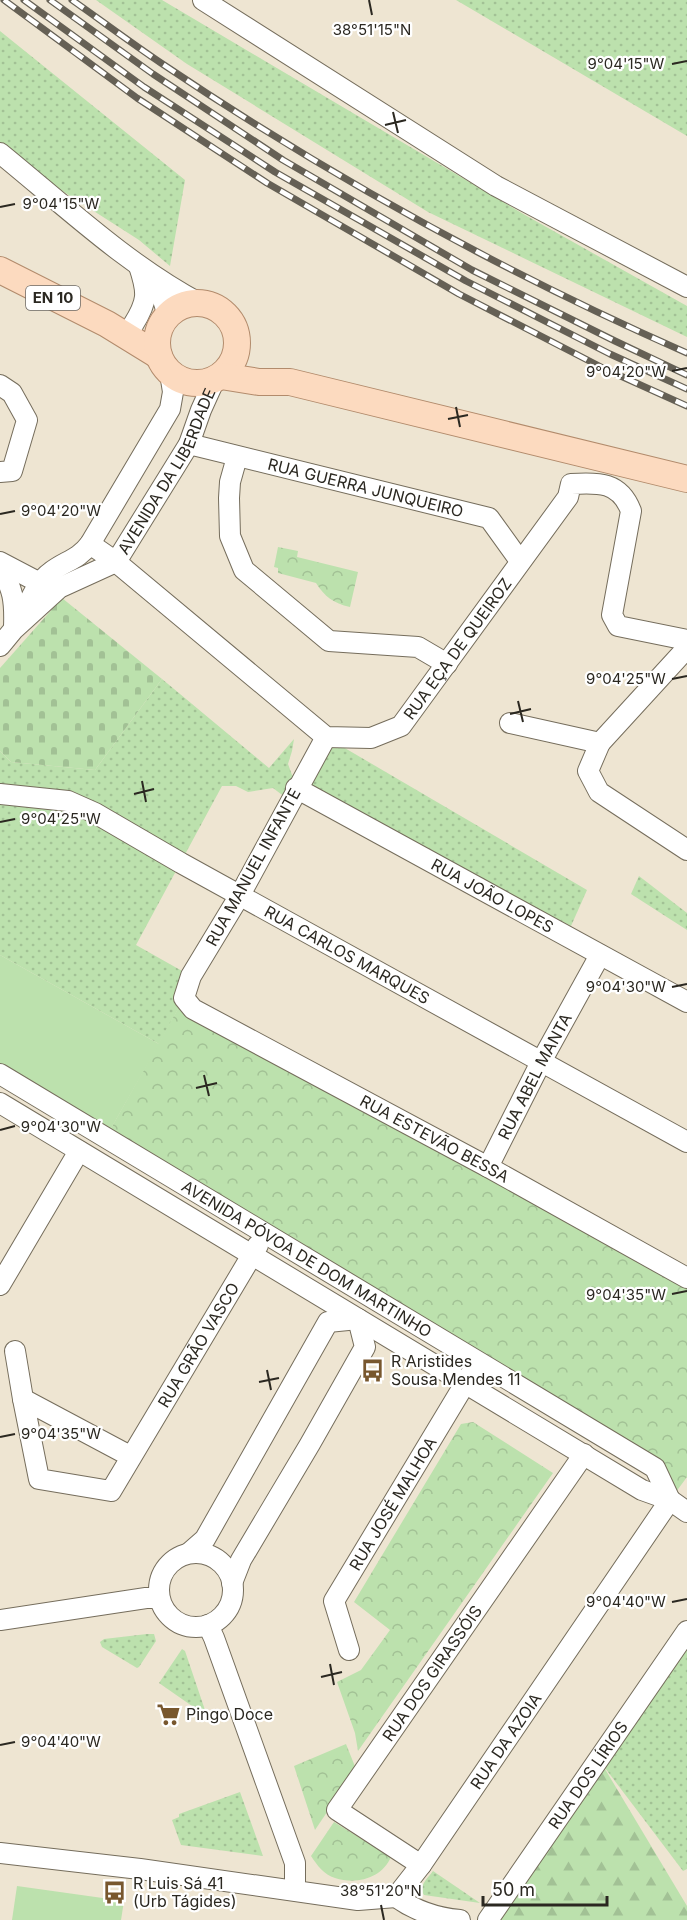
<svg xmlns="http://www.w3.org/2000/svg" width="687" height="1920" font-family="Inter,sans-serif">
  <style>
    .grass { fill: url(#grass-dots) }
    .forest { fill: url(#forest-firs) }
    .cemetery { fill: url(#cemetery-stones) }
    .park { fill: url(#park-crowns) }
    .pitch { fill: #bce1ad }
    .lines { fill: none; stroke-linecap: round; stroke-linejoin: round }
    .minor-casing { stroke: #756d5c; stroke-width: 22 }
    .major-casing { stroke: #b28b6c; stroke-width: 28 }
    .minor { stroke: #fff; stroke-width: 20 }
    .major { stroke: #fcdabf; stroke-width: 26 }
    .rail-casing { stroke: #656055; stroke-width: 7 }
    .rail { stroke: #fff; stroke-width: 4.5; stroke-dasharray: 14; stroke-linecap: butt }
    .ticks { fill: none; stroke: #2b2821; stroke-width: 2 }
    .labels { text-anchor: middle; stroke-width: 4.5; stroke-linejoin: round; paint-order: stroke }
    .shield { fill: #fff; stroke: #6b6864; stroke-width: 1.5 }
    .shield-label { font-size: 15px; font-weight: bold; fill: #2b2821 }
    .street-label { font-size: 16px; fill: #2b2821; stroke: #fff }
    .poi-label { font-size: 16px; fill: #2b2821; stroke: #fff; text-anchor: start }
    .ticks-label { font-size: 15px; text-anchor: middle; fill: #2b2821; stroke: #fff; stroke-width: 4.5; stroke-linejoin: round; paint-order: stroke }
  </style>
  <defs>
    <pattern id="grass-dots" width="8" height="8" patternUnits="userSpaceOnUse" patternTransform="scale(1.5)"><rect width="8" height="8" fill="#bce1ad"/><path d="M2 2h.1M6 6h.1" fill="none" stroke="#a2c195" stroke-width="1.8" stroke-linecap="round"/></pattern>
    <pattern id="forest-firs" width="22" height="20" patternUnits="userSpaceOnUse" patternTransform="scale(1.5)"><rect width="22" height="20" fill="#bce1ad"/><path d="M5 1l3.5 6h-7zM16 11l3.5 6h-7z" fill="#a2c195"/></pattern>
    <pattern id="cemetery-stones" width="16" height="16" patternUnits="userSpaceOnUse" patternTransform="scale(1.5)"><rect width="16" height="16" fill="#bce1ad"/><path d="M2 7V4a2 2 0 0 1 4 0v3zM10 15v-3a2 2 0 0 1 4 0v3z" fill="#a2c195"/></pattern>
    <pattern id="park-crowns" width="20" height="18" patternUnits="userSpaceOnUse" patternTransform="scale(1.5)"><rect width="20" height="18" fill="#bce1ad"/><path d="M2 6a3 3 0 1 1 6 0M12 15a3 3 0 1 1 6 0" fill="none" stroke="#a2c195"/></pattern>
  </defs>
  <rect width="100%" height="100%" fill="#eee5d2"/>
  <g class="grass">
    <polygon points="96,0 162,0 525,215 687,306 687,337 428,212 187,64"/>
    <polygon points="456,0 687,0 687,136"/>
    <polygon points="0,31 185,180 170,266 139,240 0,151"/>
    <polygon points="162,679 269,768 294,739 292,751 288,764 292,775 301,781 290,801 273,788 248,792 236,786 222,786 136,945 191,976 184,998 159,1044 0,955 0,751 11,762 95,770"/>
    <polygon points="326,737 587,890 571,926 302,791"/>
    <polygon points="639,876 687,913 687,930 631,894"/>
    <polygon points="147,1634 154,1634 156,1641 139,1667 137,1668 102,1647 100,1642 104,1639"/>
    <polygon points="687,1642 687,1869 683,1871 602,1764"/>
    <polygon points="182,1649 185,1651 207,1716 205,1720 198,1717 192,1706 159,1683"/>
    <polygon points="240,1792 263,1856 181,1845 172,1820 179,1817 179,1814"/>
    <path d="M 433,1871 L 480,1903 L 424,1895 C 418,1886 428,1878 433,1871 Z"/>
  </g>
  <polygon class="forest" points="602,1764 687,1906 687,1920 500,1920"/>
  <polygon class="cemetery" points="62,598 162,679 95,770 11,762 0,751 0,668"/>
  <g class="park">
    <path d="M 278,547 L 298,551 L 297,557 L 358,572 L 350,607 C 333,603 325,597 316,583 L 278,573 L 278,568 L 274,567 Z"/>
    <polygon points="184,998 687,1278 687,1477 670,1500 655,1468 105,1139"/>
    <polygon points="473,1422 553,1473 358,1751 355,1733 337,1682 361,1670 390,1630 354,1602 461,1424"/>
    <polygon points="346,1744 356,1769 315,1830 294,1766"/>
    <path d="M 334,1822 L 391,1857 C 382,1878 357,1885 335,1878 C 324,1875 317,1865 311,1856 Z"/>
  </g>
  <g class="pitch">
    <polygon points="0,955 159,1044 105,1139 0,1074"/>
    <polygon points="17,1886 124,1901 121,1920 12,1920"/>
  </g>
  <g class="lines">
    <defs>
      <g id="minor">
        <polyline points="203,0 496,186 687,287"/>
        <path d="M 0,153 C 64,205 126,264 199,303"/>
        <polyline points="146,275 163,300 168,315"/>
        <path d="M 133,325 C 148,301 148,293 139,266"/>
        <polyline points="0,385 12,393 27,420 12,471 0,472"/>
        <path id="s1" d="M 189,444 L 489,518 L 520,561"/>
        <polyline points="237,457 230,482 229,498 230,536 244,570 329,641 418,647 447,664"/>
        <path id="s2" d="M 90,544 L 116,562 L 326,737 L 371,738 L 401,726 L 568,497 L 571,484 C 599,482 620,482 631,511 L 612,615 L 618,626 L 687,640"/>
        <polyline points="0,562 40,583 43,595"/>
        <path d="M 0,566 C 13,590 15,599 14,627"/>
        <path d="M 24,612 C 31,598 38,581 51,572 C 65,561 78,560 90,544 L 170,409 L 173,392 L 170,373"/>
        <path id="s3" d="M 0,646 L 14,629 L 59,588 L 116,562 L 189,444 L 201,410 L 215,379"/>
        <polyline points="510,723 600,743 687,648"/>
        <path id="s4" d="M 326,737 L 240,895 L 191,976 L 184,998 L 193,1009 L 488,1167 L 687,1278"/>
        <polyline points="600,743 588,771 599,792 687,850"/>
        <path id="s5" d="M 296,788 L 687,1002"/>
        <path id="s6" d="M 0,794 L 68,801 L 95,813 L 181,863 L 687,1142"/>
        <path id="s7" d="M 0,1074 L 655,1468 L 670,1500"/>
        <polyline points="0,1103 642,1490 670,1500 687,1512"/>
        <path id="s8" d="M 488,1167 L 542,1060 L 600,955"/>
        <polyline points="0,1285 79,1151"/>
        <polyline points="15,1351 23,1399"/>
        <path id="s9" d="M 130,1456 L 23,1399 L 39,1479 L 111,1491 L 258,1245"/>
        <polyline points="189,1553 205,1539 328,1322 358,1319"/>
        <circle cx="196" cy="1590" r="37"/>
        <polyline points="232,1583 241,1560 310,1444 365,1347 358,1319"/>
        <polyline points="0,1620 146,1598 159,1598"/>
        <polyline points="208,1625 214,1638 295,1863 295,1890"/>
        <path id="s10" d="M 349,1650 L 334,1601 L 472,1372"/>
        <path id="s11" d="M 0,1853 L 140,1869 L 358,1900 L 396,1897 L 421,1865 L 670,1500"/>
        <path id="s12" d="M 421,1865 L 337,1810 L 584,1454"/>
        <path d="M 396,1897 C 414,1910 437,1918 460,1920"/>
        <path id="s13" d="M 488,1920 L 687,1631"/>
      </g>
      <g id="major">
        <polyline points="0,270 107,324 159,356"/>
        <circle cx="197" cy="343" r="40"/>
        <polyline points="221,376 259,382 290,382 687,479"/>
      </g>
    </defs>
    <use href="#minor" class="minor-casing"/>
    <use href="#major" class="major-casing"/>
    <use href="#minor" class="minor"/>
    <use href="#major" class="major"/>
    <defs>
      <g id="rail">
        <polyline points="4,0 137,98 267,183 459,294 603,368 687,406"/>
        <polyline points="24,0 144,87 275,172 466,281 610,354 687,389"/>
        <polyline points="50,0 153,74 283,160 472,270 615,341 687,375"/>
        <path d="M 72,0 C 102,21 131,43 161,63 C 326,174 505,273 687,353"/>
      </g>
    </defs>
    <use href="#rail" class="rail-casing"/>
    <use href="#rail" class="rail"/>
  </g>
  <path class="ticks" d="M 369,0 L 372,15M 672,64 L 687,61M 393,112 L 398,133M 385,125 L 406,120M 0,207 L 15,204M 672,371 L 687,368M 456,407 L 460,427M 448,419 L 468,415M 0,514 L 15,511M 672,679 L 687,676M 518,701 L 523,722M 510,714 L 531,709M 142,781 L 146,802M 134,794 L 154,789M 0,822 L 15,819M 672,987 L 687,984M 204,1075 L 209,1096M 196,1088 L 217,1083M 0,1130 L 15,1126M 672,1294 L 687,1291M 267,1370 L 271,1390M 259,1382 L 279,1378M 0,1437 L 15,1434M 672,1602 L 687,1599M 330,1664 L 334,1685M 321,1677 L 342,1672M 0,1745 L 15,1742M 381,1905 L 384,1920"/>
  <defs>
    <symbol id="bus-bare" viewBox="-9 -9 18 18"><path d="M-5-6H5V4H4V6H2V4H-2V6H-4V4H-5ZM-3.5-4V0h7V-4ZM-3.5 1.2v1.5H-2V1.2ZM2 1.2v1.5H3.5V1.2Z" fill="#78572e" stroke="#fff" stroke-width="2.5" paint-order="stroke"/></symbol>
    <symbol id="supermarket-bare" viewBox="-9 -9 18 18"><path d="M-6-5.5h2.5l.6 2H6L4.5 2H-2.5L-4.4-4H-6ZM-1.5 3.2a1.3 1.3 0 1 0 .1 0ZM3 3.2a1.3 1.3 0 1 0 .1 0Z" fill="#78572e" stroke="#fff" stroke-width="2.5" paint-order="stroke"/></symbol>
  </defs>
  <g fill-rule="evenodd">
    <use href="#bus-bare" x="356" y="1354" width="33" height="33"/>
    <use href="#supermarket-bare" x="152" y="1698" width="33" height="33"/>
    <use href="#bus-bare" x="98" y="1876" width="33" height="33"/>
  </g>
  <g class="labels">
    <rect class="shield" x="26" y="286" width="54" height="24" rx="4.5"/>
    <g class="shield-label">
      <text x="53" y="303">EN 10</text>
    </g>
    <g class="street-label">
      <text dy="6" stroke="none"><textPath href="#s3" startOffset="250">AVENIDA DA LIBERDADE</textPath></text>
      <text dy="6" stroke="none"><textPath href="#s1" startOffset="182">RUA GUERRA JUNQUEIRO</textPath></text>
      <text dy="6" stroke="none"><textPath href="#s2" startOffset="478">RUA EÇA DE QUEIROZ</textPath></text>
      <text transform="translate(253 867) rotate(-61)" y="6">RUA MANUEL INFANTE</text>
      <text dy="6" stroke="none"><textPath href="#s5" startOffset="224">RUA JOÃO LOPES</textPath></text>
      <text dy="6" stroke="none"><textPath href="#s6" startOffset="387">RUA CARLOS MARQUES</textPath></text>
      <text dy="6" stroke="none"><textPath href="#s8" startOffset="102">RUA ABEL MANTA</textPath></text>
      <text dy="6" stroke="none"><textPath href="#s4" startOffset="586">RUA ESTEVÃO BESSA</textPath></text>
      <text dy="6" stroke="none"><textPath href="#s7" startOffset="358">AVENIDA PÓVOA DE DOM MARTINHO</textPath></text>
      <text dy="6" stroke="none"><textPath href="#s9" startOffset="446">RUA GRÃO VASCO</textPath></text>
      <text dy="6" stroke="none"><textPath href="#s10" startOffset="165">RUA JOSÉ MALHOA</textPath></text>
      <text dy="6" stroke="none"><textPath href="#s12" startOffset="267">RUA DOS GIRASSÓIS</textPath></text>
      <text dy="6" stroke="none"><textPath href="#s11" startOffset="590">RUA DA AZOIA</textPath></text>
      <text dy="6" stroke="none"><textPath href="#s13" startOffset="176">RUA DOS LÍRIOS</textPath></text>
    </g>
    <g class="poi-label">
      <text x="391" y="1367">R Aristides<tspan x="391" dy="18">Sousa Mendes 11</tspan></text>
      <text x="186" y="1720">Pingo Doce</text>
      <text x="133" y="1889">R Luis Sá 41<tspan x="133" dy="18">(Urb Tágides)</tspan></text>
    </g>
  </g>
  <g class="ticks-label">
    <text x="372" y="35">38°51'15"N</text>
    <text x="626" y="69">9°04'15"W</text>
    <text x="61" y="209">9°04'15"W</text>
    <text x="626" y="377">9°04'20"W</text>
    <text x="61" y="516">9°04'20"W</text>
    <text x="626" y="684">9°04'25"W</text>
    <text x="61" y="824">9°04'25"W</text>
    <text x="626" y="992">9°04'30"W</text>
    <text x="61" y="1132">9°04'30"W</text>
    <text x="626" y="1300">9°04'35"W</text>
    <text x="61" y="1439">9°04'35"W</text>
    <text x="626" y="1607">9°04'40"W</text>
    <text x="61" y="1747">9°04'40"W</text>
    <text x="381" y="1896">38°51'20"N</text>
  </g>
  <path d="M483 1896v9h124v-9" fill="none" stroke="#2b2821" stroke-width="3"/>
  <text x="492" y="1896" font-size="18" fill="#2b2821" stroke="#ffffff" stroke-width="4.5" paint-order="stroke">50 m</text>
</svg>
